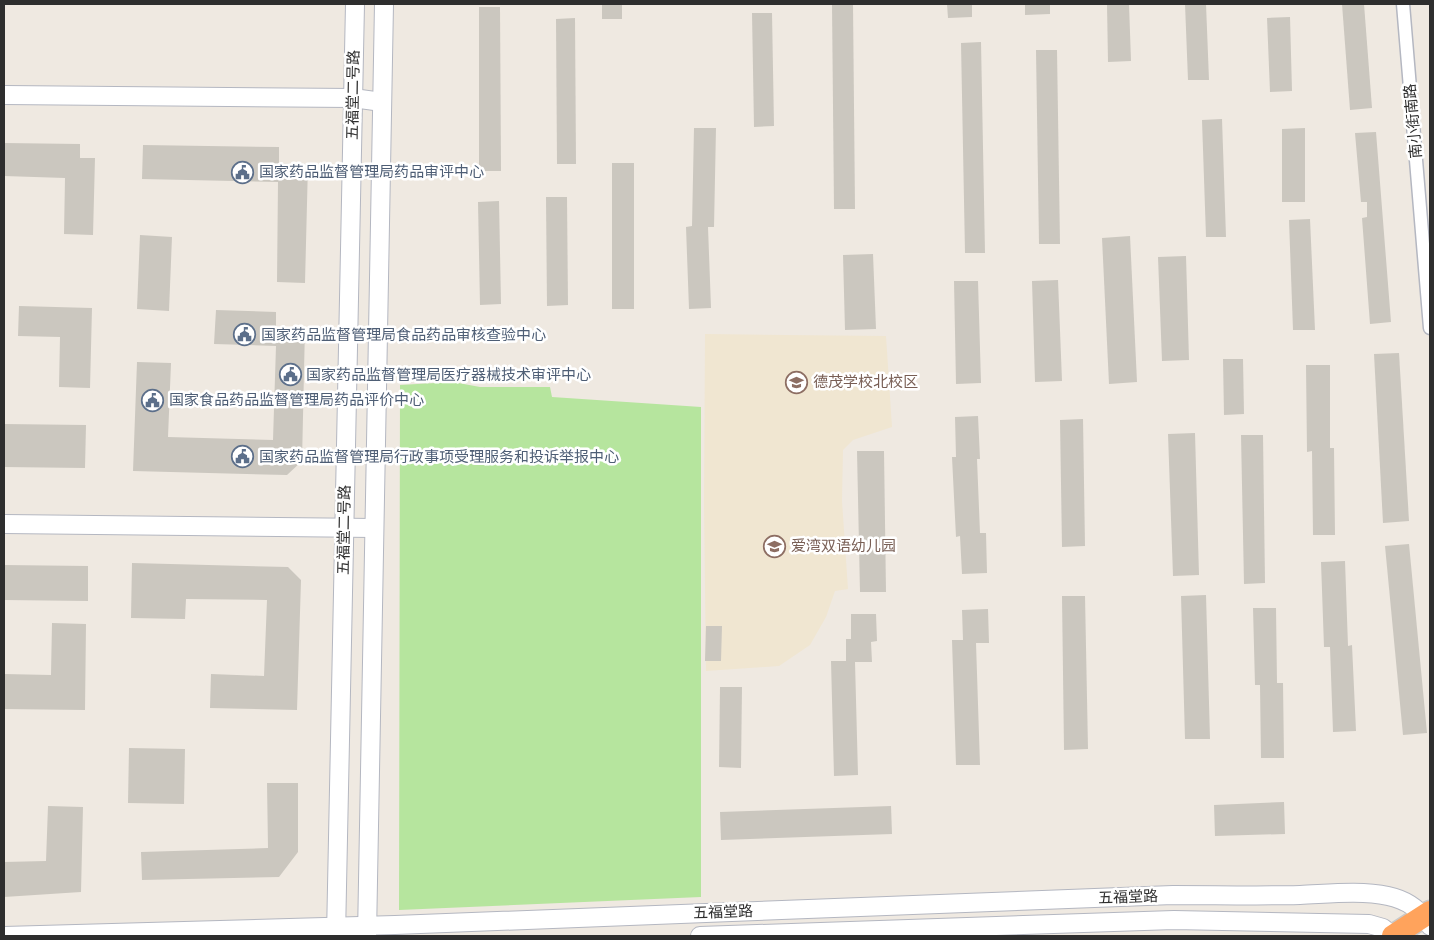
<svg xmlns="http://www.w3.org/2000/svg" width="1434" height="940" font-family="'Archivo Narrow','Noto Sans SC',sans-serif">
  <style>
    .education { fill: #f0e6d1 }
    .green { fill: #b6e59e }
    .building { fill: #cbc7bf }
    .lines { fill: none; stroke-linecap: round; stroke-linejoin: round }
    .street-casing { stroke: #b4b7c1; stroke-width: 15 }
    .secondary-casing { stroke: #b4b7c1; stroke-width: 20 }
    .highway-casing { stroke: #c9c9c9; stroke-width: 25 }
    .street { stroke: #fff; stroke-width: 12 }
    .secondary { stroke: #fff; stroke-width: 18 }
    .highway { stroke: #ffa35c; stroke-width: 22 }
    .labels { text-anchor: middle; stroke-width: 5; stroke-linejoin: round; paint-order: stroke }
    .street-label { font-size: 15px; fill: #2e2e2e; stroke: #fff }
    .service-label { font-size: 15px; fill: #4e5e75; stroke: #fff; text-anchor: start }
    .education-label { font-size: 15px; fill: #785e54; stroke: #fff; text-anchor: start }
  </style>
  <rect width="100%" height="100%" fill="#efe9e1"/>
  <polygon class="education" points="705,334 886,336 892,427 853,440 843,450 842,501 848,589 835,591 826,617 810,645 779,666 706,671 704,503"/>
  <polygon class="green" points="453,382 480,387 550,387 552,397 701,407 701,897 399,910 400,385"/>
  <g class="building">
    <rect x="602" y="4" width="20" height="15"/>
    <polygon points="832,4 853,4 855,209 834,209"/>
    <polygon points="947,4 972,4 972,17 948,18"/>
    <polygon points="1025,4 1050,4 1050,14 1025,15"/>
    <polygon points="1107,4 1129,4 1131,61 1108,62"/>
    <polygon points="1185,4 1206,4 1209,80 1188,80"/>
    <polygon points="1342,4 1364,4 1372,108 1350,110"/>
    <polygon points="479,7 500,7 501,171 479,171"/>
    <polygon points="752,13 772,13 774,126 754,127"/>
    <polygon points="1290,17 1292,91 1270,92 1267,18"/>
    <polygon points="575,18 576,164 557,164 556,19"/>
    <polygon points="981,42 985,253 965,253 961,43"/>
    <polygon points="1036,50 1057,50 1060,244 1039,244"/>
    <polygon points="1222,119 1226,237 1206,237 1202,120"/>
    <polygon points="694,128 716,128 714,227 708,227 711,308 689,309 686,227 692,226"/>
    <polygon points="1305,128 1305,202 1282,202 1282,129"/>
    <polygon points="1376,132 1391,322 1370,324 1362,218 1367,217 1367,202 1361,202 1355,133"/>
    <polygon points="4,143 80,144 80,158 95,158 93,235 64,234 65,178 4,176"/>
    <polygon points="143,145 279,147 279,163 308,164 305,283 277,282 278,182 142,179"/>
    <rect x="612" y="163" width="22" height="146"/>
    <polygon points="546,197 567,197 568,305 547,306"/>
    <polygon points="499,201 501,304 480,305 478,202"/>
    <polygon points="1310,219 1315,330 1293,330 1289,220"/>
    <polygon points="140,235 172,237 169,311 137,309"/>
    <polygon points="1130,236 1137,382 1109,384 1102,238"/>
    <polygon points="873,254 876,329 845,330 843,255"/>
    <polygon points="1186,256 1189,360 1162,361 1158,257"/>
    <polygon points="1058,280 1062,381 1035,382 1032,281"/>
    <polygon points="954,281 978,281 981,383 956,384"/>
    <polygon points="19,306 92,308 90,388 59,387 60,337 18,336"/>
    <polygon points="216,310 276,312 276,327 305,327 302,461 287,475 133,471 137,362 171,363 168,437 273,440 276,346 214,344"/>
    <polygon points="1399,353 1409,521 1383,523 1374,354"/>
    <polygon points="1223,359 1243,359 1244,414 1224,415"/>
    <polygon points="1306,365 1330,365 1330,448 1334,448 1335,535 1313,535 1312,451 1307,452"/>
    <polygon points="978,416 980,459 977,459 980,533 986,533 987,573 962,574 960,536 956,537 952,457 956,457 955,417"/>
    <polygon points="1083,419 1085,546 1062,547 1060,420"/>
    <polygon points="4,424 86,425 85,468 4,467"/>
    <polygon points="1195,433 1199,575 1173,576 1168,434"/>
    <polygon points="1241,435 1263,435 1265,583 1244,584"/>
    <polygon points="857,451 884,451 886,592 860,592"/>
    <polygon points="1409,544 1427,733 1403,735 1385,546"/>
    <polygon points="1345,561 1348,646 1352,645 1356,731 1333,732 1330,647 1324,647 1321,562"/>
    <polygon points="132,563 288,567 301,580 297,710 210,708 211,674 264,676 267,600 186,599 185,619 131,618"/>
    <polygon points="4,565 88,566 88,601 4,600"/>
    <polygon points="1206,595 1210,739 1185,739 1181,596"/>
    <polygon points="1062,596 1085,596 1088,749 1064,750"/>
    <polygon points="1253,608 1276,608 1277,683 1283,683 1284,758 1261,758 1260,685 1255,685"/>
    <polygon points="988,609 989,643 976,643 980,765 956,765 952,640 963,640 962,610"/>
    <polygon points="851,614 876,614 877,641 871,642 872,662 855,662 858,775 834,776 831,661 846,661 846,639 851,639"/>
    <polygon points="52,623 86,624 85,710 4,709 4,674 51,675"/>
    <polygon points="706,626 722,626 721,661 705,661"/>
    <polygon points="720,687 742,687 741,768 719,767"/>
    <polygon points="129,748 185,749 184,804 128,803"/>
    <polygon points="267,783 298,783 298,852 279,877 142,880 141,852 268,848"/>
    <polygon points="1284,802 1285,834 1215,836 1214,805"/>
    <polygon points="48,806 83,807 81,892 4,897 4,862 46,861"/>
    <polygon points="891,806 892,834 721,840 720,812"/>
  </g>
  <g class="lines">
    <defs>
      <polyline id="street" points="1403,4 1430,328"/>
      <g id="secondary">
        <polyline points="4,95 353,98 382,102"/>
        <polyline points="4,524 374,528"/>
        <path d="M 4,936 L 395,925 L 1173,895 C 1215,895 1258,896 1300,895 C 1327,894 1361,890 1388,896 C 1407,900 1420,909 1430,926"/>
        <polyline points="336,936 355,4"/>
        <polyline points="367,936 384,4"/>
        <polyline points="700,936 1174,920 1369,924 1383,928 1393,936"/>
      </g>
      <polyline id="highway" points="1393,936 1430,912"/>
    </defs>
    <use href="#street" class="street-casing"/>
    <use href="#secondary" class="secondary-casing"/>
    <use href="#highway" class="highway-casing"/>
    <use href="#street" class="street"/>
    <use href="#secondary" class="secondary"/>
    <use href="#highway" class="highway"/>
  </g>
  <defs>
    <symbol id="civic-ring" viewBox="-11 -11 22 22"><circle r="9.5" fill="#fff" stroke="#5c6f8a" stroke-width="1.5"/><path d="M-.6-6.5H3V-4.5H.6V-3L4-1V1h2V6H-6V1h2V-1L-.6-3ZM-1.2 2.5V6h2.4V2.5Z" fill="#5c6f8a"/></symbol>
    <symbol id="school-ring" viewBox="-11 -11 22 22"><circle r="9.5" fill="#fff" stroke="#8d6e63" stroke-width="1.5"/><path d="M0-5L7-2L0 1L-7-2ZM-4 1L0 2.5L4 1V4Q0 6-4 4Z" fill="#8d6e63"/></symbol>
  </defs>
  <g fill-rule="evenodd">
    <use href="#civic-ring" x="230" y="160" width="25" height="25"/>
    <use href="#civic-ring" x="232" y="322" width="25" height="25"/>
    <use href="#civic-ring" x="278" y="362" width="25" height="25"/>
    <use href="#school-ring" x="784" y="370" width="25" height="25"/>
    <use href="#civic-ring" x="140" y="388" width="25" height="25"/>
    <use href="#civic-ring" x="230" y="444" width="25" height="25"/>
    <use href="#school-ring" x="762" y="534" width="25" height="25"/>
  </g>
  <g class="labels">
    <g class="street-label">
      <text transform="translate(353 95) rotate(-89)" y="5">五福堂二号路</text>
      <text transform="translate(1413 121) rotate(-95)" y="5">南小街南路</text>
      <text transform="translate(344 530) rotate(-89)" y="5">五福堂二号路</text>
      <text transform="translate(1128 897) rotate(-2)" y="5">五福堂路</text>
      <text transform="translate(723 912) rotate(-2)" y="5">五福堂路</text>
    </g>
    <g class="service-label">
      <text x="259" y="177">国家药品监督管理局药品审评中心</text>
      <text x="261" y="340">国家药品监督管理局食品药品审核查验中心</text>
      <text x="306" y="380">国家药品监督管理局医疗器械技术审评中心</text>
      <text x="169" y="405">国家食品药品监督管理局药品评价中心</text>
      <text x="259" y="462">国家药品监督管理局行政事项受理服务和投诉举报中心</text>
    </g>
    <g class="education-label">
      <text x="813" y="387">德茂学校北校区</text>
      <text x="791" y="551">爱湾双语幼儿园</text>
    </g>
  </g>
  <rect width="1434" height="940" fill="none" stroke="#2e2e2e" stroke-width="10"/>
</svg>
